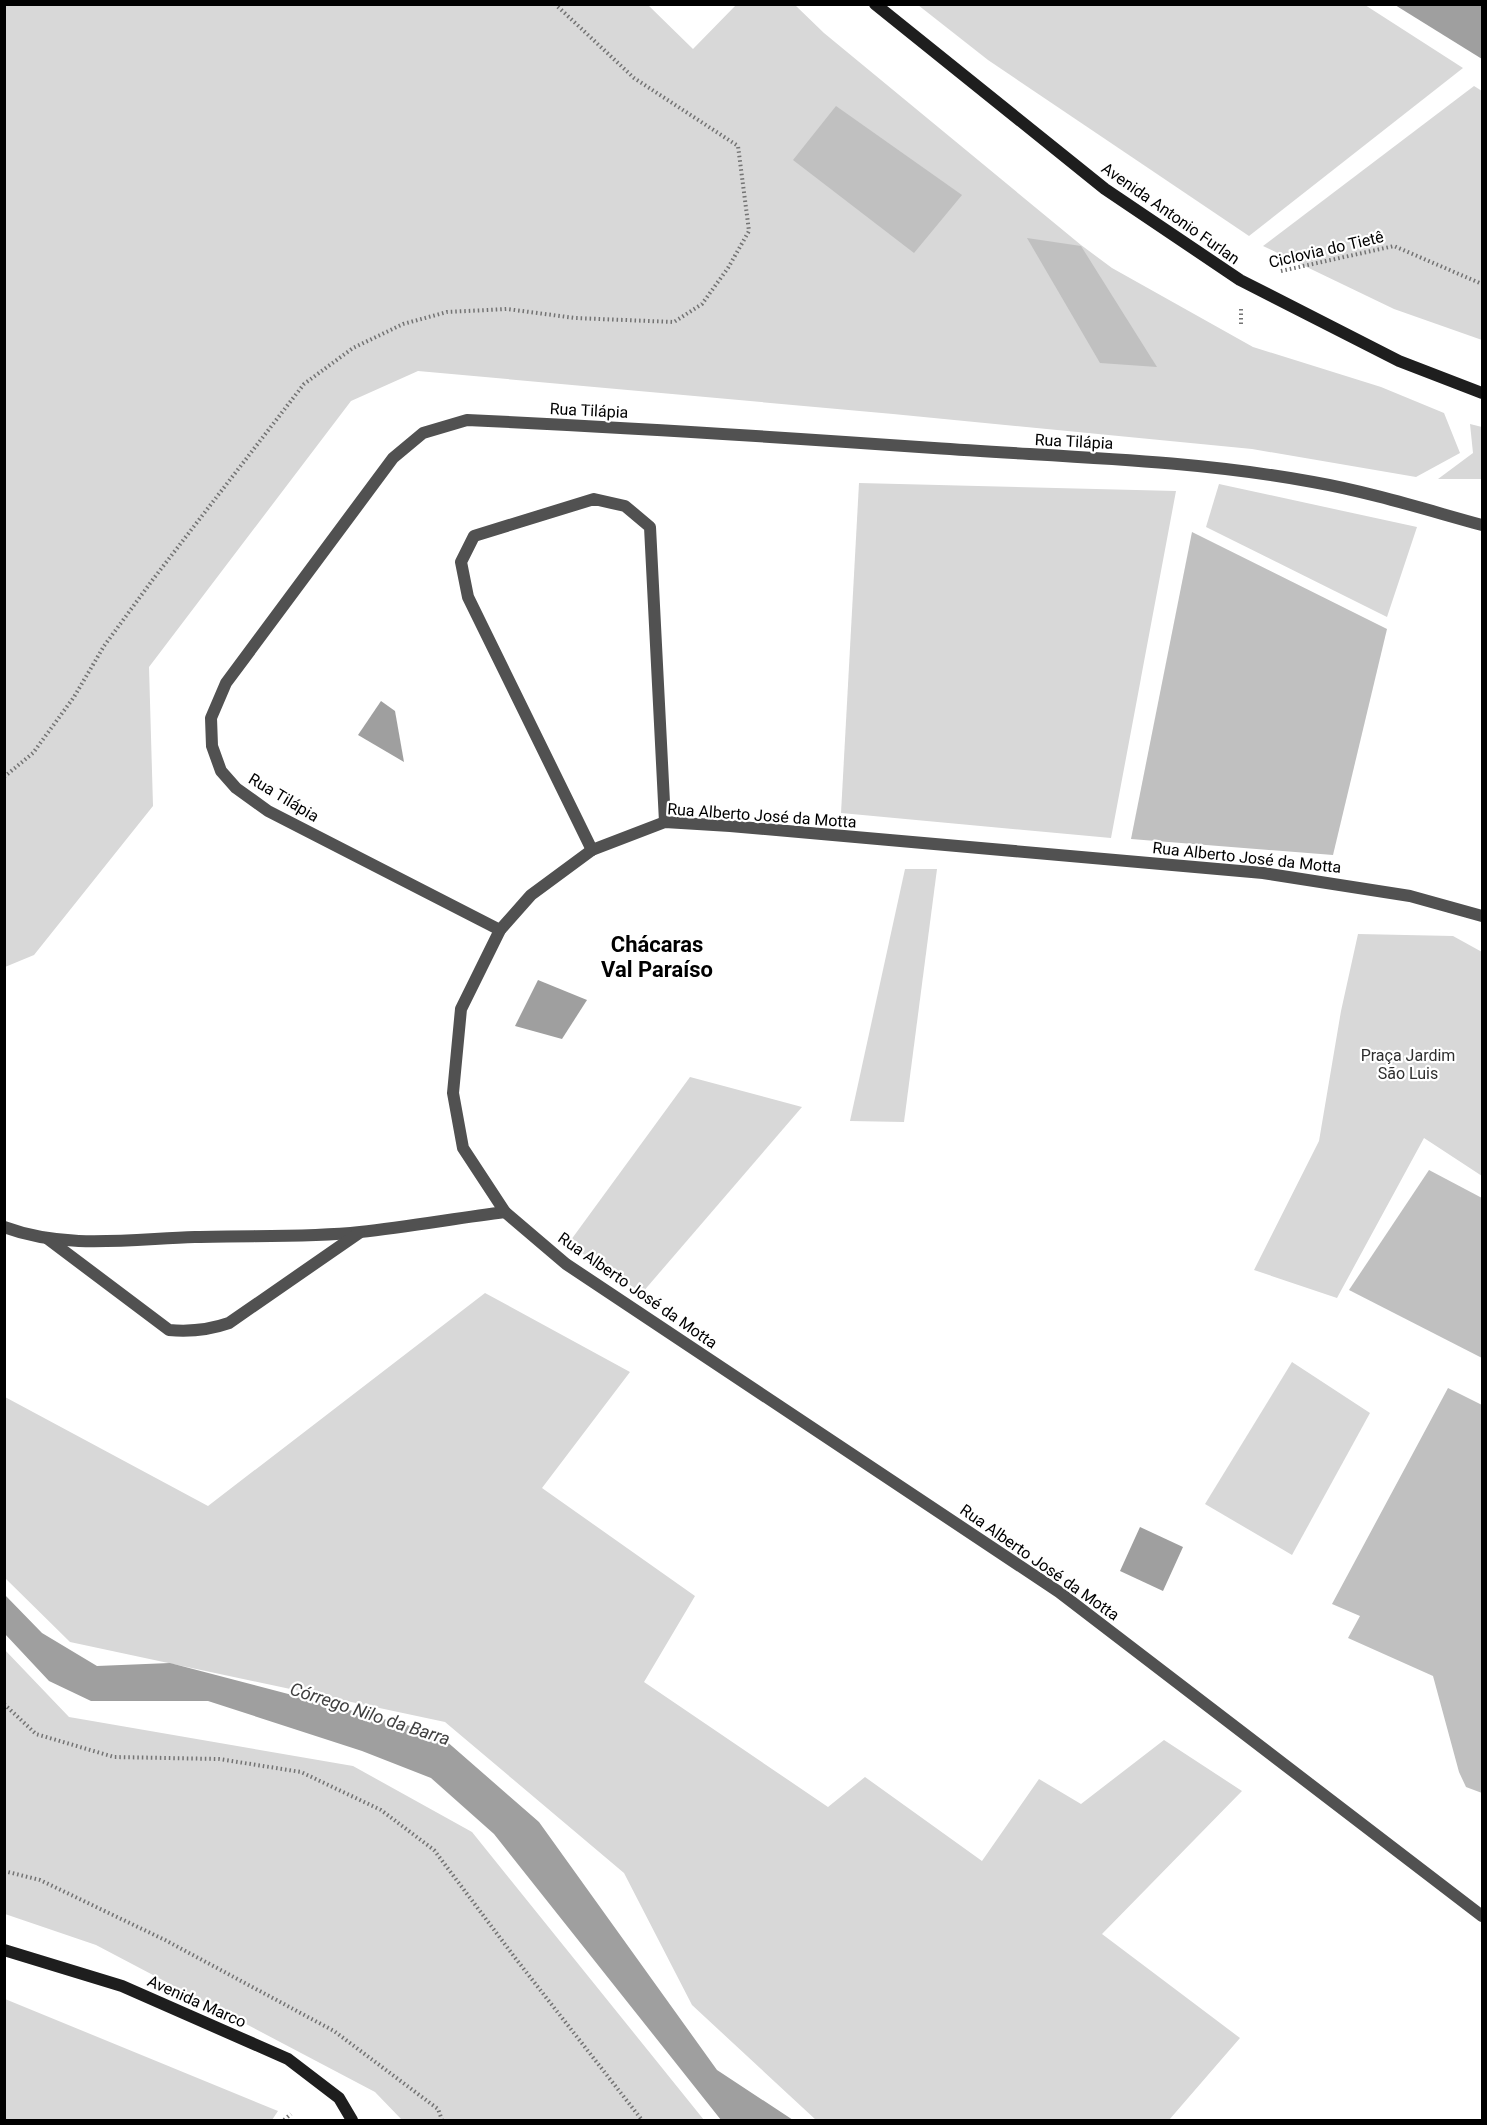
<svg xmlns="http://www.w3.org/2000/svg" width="1487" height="2125" font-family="Roboto,sans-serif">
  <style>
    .green { fill: #d8d8d8 }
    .water { fill: #9f9f9f }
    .building { fill: #c0c0c0 }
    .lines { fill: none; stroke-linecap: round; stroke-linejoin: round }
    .path { stroke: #737373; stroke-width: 4; stroke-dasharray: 1.5 3; stroke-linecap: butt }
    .service { stroke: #515151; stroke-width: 12 }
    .minor { stroke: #515151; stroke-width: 12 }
    .secondary { stroke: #1e1e1e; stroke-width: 12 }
    .labels { text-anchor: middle; stroke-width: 4.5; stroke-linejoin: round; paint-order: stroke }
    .street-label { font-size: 16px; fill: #000; stroke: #fff }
    .park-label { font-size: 16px; fill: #2f2f2f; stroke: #fff }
    .water-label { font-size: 18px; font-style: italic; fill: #404040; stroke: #fff }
    .district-label { font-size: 22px; font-weight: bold; fill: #000; stroke: #fff }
  </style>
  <rect width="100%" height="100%" fill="#fff"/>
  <g class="green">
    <polygon points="5,5 648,5 693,49 736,5 795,5 824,33 1081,245 1112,268 1253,347 1381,387 1444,413 1460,453 1416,477 1252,449 893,414 418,371 351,401 149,667 153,806 34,955 5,967"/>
    <polygon points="918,5 1365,5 1463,68 1249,236 988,60"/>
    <polygon points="1474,86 1482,91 1482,340 1394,309 1263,246"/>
    <polygon points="1470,424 1482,427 1482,479 1438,479 1473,453"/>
    <polygon points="859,483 1176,491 1111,838 841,813"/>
    <polygon points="1219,484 1417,527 1387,617 1206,527"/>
    <polygon points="905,869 937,869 904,1122 850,1121"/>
    <polygon points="1358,934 1453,936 1482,952 1482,1176 1424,1138 1337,1298 1254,1270 1319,1141 1341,1011"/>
    <polygon points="690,1077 802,1107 642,1293 568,1244"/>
    <polygon points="485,1293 630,1372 542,1488 695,1596 644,1682 828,1807 865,1777 982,1861 1039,1779 1081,1804 1164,1740 1242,1791 1102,1934 1240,2038 1169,2120 816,2120 692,2005 624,1873 445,1722 70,1642 5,1578 5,1397 208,1506"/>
    <polygon points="1292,1362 1370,1413 1292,1555 1205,1504"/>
    <polygon points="4,1649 69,1717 353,1766 472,1832 704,2120 402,2120 375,2092 96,1945 5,1914"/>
    <polygon points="5,1999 278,2111 272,2120 5,2120"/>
  </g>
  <g class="water">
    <polygon points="1395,5 1482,5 1482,59"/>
    <polygon points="381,701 395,711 404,762 358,735"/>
    <polygon points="538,980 587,1000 562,1039 515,1026"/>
    <polygon points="1140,1527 1183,1547 1163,1591 1120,1571"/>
    <polygon points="5,1595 42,1633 97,1666 170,1663 437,1733 539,1822 717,2070 793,2120 721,2120 494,1834 431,1778 362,1751 208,1701 91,1701 49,1681 5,1634"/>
  </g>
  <g class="building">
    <polygon points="836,106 962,195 914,253 793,160"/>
    <polygon points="1027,238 1081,246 1157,367 1100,363"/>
    <polygon points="1192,532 1387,629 1333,855 1131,839"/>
    <polygon points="1429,1170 1482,1198 1482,1358 1349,1290"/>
    <polygon points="1448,1388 1482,1405 1482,1793 1466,1787 1459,1772 1433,1676 1348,1638 1360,1616 1332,1604"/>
  </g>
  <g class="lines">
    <g class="path">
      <polyline points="1281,271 1394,246 1482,284"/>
      <polyline points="1241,309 1241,327"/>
      <polyline points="4,777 33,753 74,697 104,646 154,578 304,384 353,348 403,324 447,312 507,309 575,318 674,322 702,304 728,268 749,231 738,146 634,78 555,4"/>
      <polyline points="4,1704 36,1734 114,1757 219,1759 301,1772 381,1810 434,1850 516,1959 642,2120"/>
      <polyline points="4,1871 40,1880 165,1940 334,2031 438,2109 442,2120"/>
      <polyline points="284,2120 291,2114"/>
    </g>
    <g class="service">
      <path d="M 4,1227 C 66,1250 131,1239 195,1237 C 250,1235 305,1238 360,1232 C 408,1227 457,1218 505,1212"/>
      <path d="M 48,1239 L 169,1330 C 191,1332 209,1330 229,1323 L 359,1233"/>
    </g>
    <g class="minor">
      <polyline points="592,850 468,597 461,562 474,536 594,499 625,506 650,527 665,822"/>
      <polyline points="1482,916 1410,896 1263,873 730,826 665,822 592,850 531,895 500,930 461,1009 453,1093 463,1148 505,1212 566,1264 1059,1592 1482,1916"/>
      <path d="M 500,930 L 268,811 L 236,788 L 221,771 L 212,746 L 211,718 L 226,683 L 393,458 L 423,433 L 467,420 C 623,427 778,437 934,448 C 1060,457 1188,459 1313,482 C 1370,492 1427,510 1482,525"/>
    </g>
    <g class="secondary">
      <polyline points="875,4 1105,189 1240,280 1399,361 1482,393"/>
      <polyline points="4,1950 122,1986 288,2059 339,2098 352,2120"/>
    </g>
  </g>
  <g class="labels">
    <g class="street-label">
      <text transform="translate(1171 213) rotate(35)" y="6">Avenida Antonio Furlan</text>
      <text transform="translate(1326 249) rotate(-13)" y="6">Ciclovia do Tietê</text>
      <text transform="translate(589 410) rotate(3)" y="6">Rua Tilápia</text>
      <text transform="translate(1074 441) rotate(3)" y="6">Rua Tilápia</text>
      <text transform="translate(284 797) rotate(31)" y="6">Rua Tilápia</text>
      <text transform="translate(762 815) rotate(4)" y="6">Rua Alberto José da Motta</text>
      <text transform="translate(1247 857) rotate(6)" y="6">Rua Alberto José da Motta</text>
      <text transform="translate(638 1290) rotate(35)" y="6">Rua Alberto José da Motta</text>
      <text transform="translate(1040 1562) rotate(35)" y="6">Rua Alberto José da Motta</text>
      <text transform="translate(197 2001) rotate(24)" y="6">Avenida Marco</text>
    </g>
    <g class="park-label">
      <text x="1408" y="1061">Praça Jardim<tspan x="1408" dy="18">São Luis</tspan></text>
    </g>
    <g class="water-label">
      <text transform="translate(370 1714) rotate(18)" y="6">Córrego Nilo da Barra</text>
    </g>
    <g class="district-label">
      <text x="657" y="952">Chácaras<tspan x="657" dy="25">Val Paraíso</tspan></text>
    </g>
  </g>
  <rect width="1487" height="2125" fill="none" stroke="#000000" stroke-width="12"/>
</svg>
